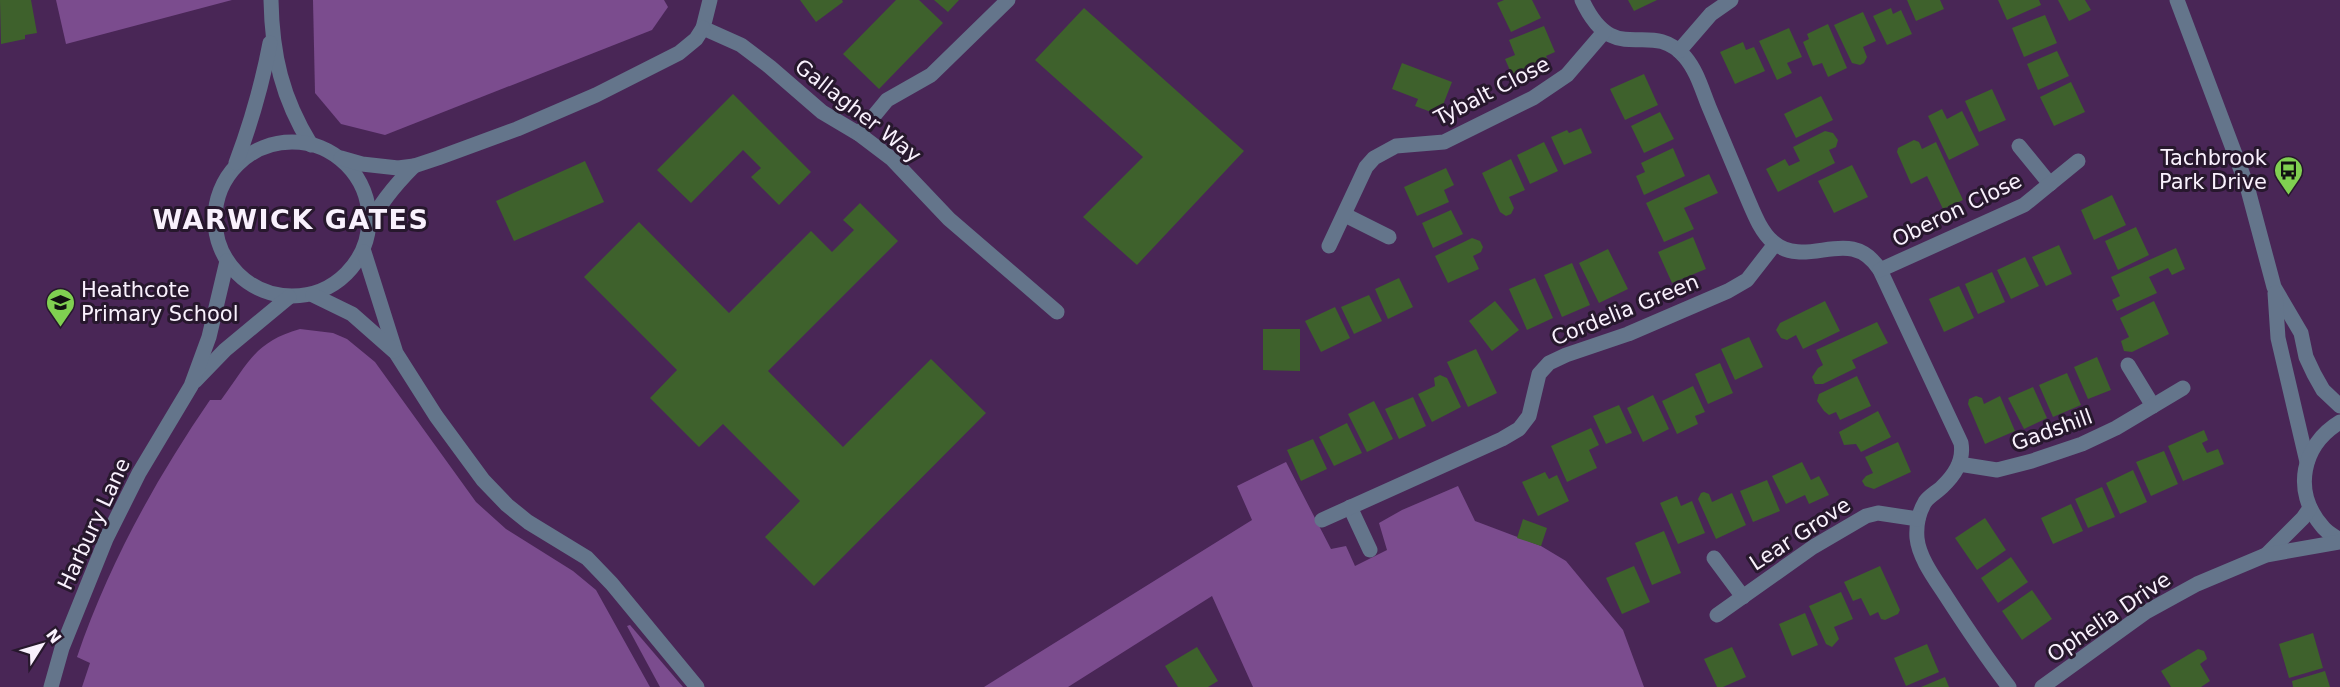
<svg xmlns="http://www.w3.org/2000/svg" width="2340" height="687" font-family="'DejaVu Sans',sans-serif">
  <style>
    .green { fill: #7b4c8e }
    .building { fill: #3e612c }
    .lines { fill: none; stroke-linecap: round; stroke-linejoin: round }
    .minor { stroke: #64758b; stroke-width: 15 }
    .labels { text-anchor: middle; stroke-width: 6; stroke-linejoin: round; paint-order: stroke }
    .street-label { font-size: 21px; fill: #f9f1fd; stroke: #27182d }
    .poi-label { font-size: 21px; fill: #f9f1fd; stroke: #27182d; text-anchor: end }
    .district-label { font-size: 27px; font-weight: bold; letter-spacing: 1.5px; fill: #f9f1fd; stroke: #27182d }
  </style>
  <rect width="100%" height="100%" fill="#492656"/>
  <g class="green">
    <polygon points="56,0 232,0 66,44"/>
    <polygon points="313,0 664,0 668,7 652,30 385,135 341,124 315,93"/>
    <path d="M 300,329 L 333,333 L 347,339 L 375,362 L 476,502 L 506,529 L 573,571 L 596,590 L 650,687 L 82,687 L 90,663 L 77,657 C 108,566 155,480 210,400 L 221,400 C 248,364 254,342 300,329 Z"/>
    <polygon points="1286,462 1331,549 1346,546 1355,566 1387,550 1379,523 1402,510 1458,486 1475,521 1541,546 1566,561 1623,630 1644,687 1253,687 1212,596 1068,687 984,687 1252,520 1237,486"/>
    <polygon points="630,625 683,687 660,687 627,626"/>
  </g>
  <g class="building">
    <polygon points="0,0 31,0 37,33 25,35 25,39 1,44"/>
    <polygon points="800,0 842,0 843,2 816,22"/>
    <polygon points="896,0 919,0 943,23 879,89 843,54"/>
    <polygon points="934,0 959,0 948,12"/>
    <polygon points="1504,0 1532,0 1541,18 1511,32 1497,3"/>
    <polygon points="1628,0 1657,0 1634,11"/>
    <polygon points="1907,0 1940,0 1944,9 1916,21"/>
    <polygon points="1998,0 2039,0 2041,5 2007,20"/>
    <polygon points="2058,0 2085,0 2091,10 2069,21"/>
    <polygon points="1084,8 1244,151 1137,265 1083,217 1143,157 1035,60"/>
    <polygon points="1891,8 1893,14 1901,10 1912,34 1887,45 1873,16"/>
    <polygon points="1863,12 1876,41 1863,47 1867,57 1864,63 1860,65 1852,63 1834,25"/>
    <polygon points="2045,15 2057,43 2024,57 2012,28"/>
    <polygon points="1828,24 1847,68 1828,77 1822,63 1813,66 1803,42 1809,39 1807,34"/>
    <polygon points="1544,26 1555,52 1546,56 1551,67 1515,82 1505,59 1515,55 1509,40"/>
    <polygon points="1789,28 1802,57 1787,63 1792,73 1777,80 1759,41"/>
    <polygon points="1743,42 1746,50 1754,47 1765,71 1735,84 1720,52"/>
    <polygon points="2057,51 2069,76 2038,90 2027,64"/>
    <polygon points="1402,63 1452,82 1439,115 1415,106 1418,99 1392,89"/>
    <polygon points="1644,74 1658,105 1625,120 1610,89"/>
    <polygon points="2071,82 2085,112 2054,126 2040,97"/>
    <polygon points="1992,89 2006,120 1979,132 1965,101"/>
    <polygon points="733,94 811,172 779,205 751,177 761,168 743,150 691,203 657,170"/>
    <polygon points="1821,96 1833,120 1796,138 1784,114"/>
    <polygon points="1942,109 1947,119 1962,111 1979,145 1949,160 1928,116"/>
    <polygon points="1660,112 1674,139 1644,153 1631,126"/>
    <polygon points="1581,128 1592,153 1564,165 1551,137 1567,130 1569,133"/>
    <polygon points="1825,131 1833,133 1838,140 1836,147 1829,150 1835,163 1778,192 1766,169 1785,159 1789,166 1800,161 1793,147"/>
    <polygon points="1914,140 1919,142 1922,149 1936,142 1963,200 1943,209 1927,176 1911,184 1897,152 1898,148"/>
    <polygon points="1544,142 1558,171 1530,184 1517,155"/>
    <polygon points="1673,148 1685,176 1644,195 1636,176 1645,172 1641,163"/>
    <polygon points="1511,159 1525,190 1509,197 1514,208 1511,214 1506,216 1500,212 1482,173"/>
    <polygon points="585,161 604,202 514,241 496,201"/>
    <polygon points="1852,165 1868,197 1834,213 1818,181"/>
    <polygon points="1446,168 1454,185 1444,190 1449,202 1417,216 1404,187"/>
    <polygon points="1709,174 1718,193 1684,208 1694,229 1664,242 1646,203"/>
    <polygon points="2112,195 2126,225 2094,240 2081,210"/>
    <polygon points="860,203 898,241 768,371 843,447 931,359 986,413 814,586 765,537 800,501 723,424 699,447 650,398 677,370 584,277 639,222 729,313 811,231 832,252 854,230 843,220"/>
    <polygon points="1451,210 1463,234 1433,248 1422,223"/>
    <polygon points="2136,227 2149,255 2118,270 2105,241"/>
    <polygon points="1693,237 1706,269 1672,283 1658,252"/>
    <polygon points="1472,238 1480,241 1483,247 1481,252 1473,256 1479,269 1448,283 1435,256"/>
    <polygon points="2059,245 2072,274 2046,286 2032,257"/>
    <polygon points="2176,248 2185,269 2172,275 2168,268 2149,277 2157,293 2117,311 2112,300 2120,296 2111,277"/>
    <polygon points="1608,249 1628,289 1599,303 1579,263"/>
    <polygon points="2025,257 2039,286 2011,299 1997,270"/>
    <polygon points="1572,263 1590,305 1562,317 1544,275"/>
    <polygon points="1992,272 2005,302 1978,314 1965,284"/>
    <polygon points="1399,278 1413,307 1388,319 1375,289"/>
    <polygon points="1535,278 1553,318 1527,330 1509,289"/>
    <polygon points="1959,286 1974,318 1944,332 1929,299"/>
    <polygon points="1369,295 1382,321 1354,334 1341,307"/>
    <polygon points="1495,301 1519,330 1492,351 1469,321"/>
    <polygon points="1825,301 1840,331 1803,349 1796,335 1787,340 1781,338 1776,330 1780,323"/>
    <polygon points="2154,301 2169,334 2132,352 2124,351 2121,341 2129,337 2120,318"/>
    <polygon points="1335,307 1350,338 1321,352 1305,321"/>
    <polygon points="1877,322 1888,343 1852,360 1856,368 1823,384 1815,384 1812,377 1818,368 1823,365 1816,350"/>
    <polygon points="1263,329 1300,329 1300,371 1263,370"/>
    <polygon points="1749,337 1763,367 1735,380 1721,349"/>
    <polygon points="1476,349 1497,393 1468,407 1447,362"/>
    <polygon points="2097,357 2111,390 2088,399 2074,367"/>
    <polygon points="1720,363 1733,393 1708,404 1695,374"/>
    <polygon points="2067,373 2081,405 2053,417 2039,385"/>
    <polygon points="1440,375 1447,378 1461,407 1432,422 1418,394 1435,386 1434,378"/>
    <polygon points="1857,376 1871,406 1840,420 1836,412 1829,415 1824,411 1817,401 1819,394"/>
    <polygon points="1693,386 1705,412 1695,416 1698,424 1677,434 1662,401"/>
    <polygon points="2033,387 2047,418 2024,429 2008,398"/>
    <polygon points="1653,395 1669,429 1643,442 1627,408"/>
    <polygon points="1976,396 1982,398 1984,404 2000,396 2015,431 1985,444 1968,404 1969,399"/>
    <polygon points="1413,397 1426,426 1399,439 1385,409"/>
    <polygon points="1374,401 1393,439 1367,452 1348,414"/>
    <polygon points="1619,405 1632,433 1606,444 1593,416"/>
    <polygon points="1878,411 1891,437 1861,452 1856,444 1844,445 1839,432"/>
    <polygon points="1347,423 1362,453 1334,466 1319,437"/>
    <polygon points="1591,428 1599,445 1589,450 1597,468 1567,482 1551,446"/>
    <polygon points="2204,430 2208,440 2202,443 2207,453 2218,449 2224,464 2183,481 2168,446"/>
    <polygon points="1313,439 1327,469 1301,481 1287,450"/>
    <polygon points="1898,442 1911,472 1874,489 1865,486 1862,481 1866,476 1873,473 1865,457"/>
    <polygon points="2164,451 2178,484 2151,496 2136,462"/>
    <polygon points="1802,462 1811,480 1819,476 1829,495 1809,504 1805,495 1786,504 1772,476"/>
    <polygon points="2133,470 2147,502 2120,514 2106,483"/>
    <polygon points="1545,472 1549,479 1557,475 1569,501 1538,516 1522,482"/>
    <polygon points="1767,480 1780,511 1753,522 1740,491"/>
    <polygon points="2102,487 2115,517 2088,528 2075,499"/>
    <polygon points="1704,492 1709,494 1712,502 1732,493 1746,525 1716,539 1698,499 1701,493"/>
    <polygon points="1677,496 1681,506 1692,501 1705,533 1678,544 1660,503"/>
    <polygon points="2071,504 2083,531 2053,544 2041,518"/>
    <polygon points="1985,518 2006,550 1977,570 1955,538"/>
    <polygon points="1523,519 1547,528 1541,546 1517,538"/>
    <polygon points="1664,531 1681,573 1652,585 1635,543"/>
    <polygon points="2011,557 2028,582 1998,603 1981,578"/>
    <polygon points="1634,566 1650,602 1622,614 1606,578"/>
    <polygon points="1880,566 1900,610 1898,614 1885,620 1881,619 1878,612 1870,616 1861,598 1853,601 1844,582"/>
    <polygon points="2032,590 2052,619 2022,640 2002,611"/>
    <polygon points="1841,592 1853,619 1834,627 1839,639 1832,647 1826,644 1809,606"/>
    <polygon points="1805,613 1818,645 1792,656 1779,624"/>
    <polygon points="2313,633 2323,668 2289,678 2279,644"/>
    <polygon points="1927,644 1939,672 1906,686 1894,658"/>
    <polygon points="1197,647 1218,681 1208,687 1178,687 1165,666"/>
    <polygon points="1732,647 1746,677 1723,687 1717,687 1704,659"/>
    <polygon points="2198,649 2204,651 2206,656 2207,659 2200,664 2210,681 2201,687 2171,687 2161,671"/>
    <polygon points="2325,671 2330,687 2293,687 2292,681"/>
    <polygon points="1945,677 1949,687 1921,687"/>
  </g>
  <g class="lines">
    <g class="minor">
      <path d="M 271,0 C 272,55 282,98 311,145"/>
      <polyline points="710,0 703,28 741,45 770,67 822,112 859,134 892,159 949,219 1057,312"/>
      <path d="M 1582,0 C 1615,71 1649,16 1685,57 C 1697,71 1702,90 1709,107 C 1721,136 1734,166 1746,195 C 1753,211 1760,231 1773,242 C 1808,271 1850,223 1880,270 L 1961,443 C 1964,460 1955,475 1942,487 C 1937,492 1929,496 1925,502 C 1919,512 1916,526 1917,538 C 1919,558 1935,579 1946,596 C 1966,627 1986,657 2009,687"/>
      <polyline points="2177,0 2247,186 2274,287 2301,333 2306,357 2314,374 2323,390 2340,406"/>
      <polyline points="1679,51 1711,14 1731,0"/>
      <polyline points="859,134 887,100 931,75 1008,0"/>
      <circle cx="292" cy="219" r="77"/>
      <polyline points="2019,146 2050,184"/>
      <polyline points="341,158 362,164 398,168 414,166 438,158 517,129 596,95 679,53 696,39 703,28"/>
      <path d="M 236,163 C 251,123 262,85 270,43"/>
      <polyline points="1345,215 1389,237"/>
      <path d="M 369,226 C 379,204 396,184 414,166"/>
      <polyline points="1329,246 1366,167 1374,158 1396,146 1444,142 1533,98 1567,75 1604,32"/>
      <polyline points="364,252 396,353 436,416 483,480 507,505 528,522 587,558 612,584 697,687"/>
      <polyline points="1880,270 2024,205 2078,161"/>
      <polyline points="2275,293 2278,338 2307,462"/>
      <polyline points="313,295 352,314 394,351"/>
      <polyline points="2128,365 2153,406"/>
      <polyline points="195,381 225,350 289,297"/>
      <path d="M 2340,422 C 2302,445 2292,491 2322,526 C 2326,532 2334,536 2340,540"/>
      <polyline points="1959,464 1997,470 2032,461 2082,444 2116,428 2183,388"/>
      <polyline points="1350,507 1370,550"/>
      <polyline points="1322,520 1502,439 1519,429 1529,416 1539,374 1549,363 1566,355 1628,334 1728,291 1747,280 1775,244"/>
      <polyline points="2266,555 2303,518 2310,508"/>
      <polyline points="1714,558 1743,597"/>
      <polyline points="1717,615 1813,547 1866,516 1878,513 1918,519"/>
      <polyline points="51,687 62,648 106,539 139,473 191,386 209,337 227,261"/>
      <polyline points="2042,687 2146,612 2197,584 2266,555 2340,542"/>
    </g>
  </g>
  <defs>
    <symbol id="bus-pin" viewBox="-11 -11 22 30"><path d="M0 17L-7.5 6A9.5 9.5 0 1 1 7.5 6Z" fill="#80d051" stroke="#27182d"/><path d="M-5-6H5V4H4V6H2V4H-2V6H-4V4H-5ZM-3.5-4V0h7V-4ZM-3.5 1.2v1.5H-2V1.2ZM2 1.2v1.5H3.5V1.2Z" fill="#111"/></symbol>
    <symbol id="school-pin" viewBox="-11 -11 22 30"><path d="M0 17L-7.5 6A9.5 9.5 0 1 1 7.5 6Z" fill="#80d051" stroke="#27182d"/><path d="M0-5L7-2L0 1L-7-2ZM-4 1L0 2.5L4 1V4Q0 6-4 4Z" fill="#111"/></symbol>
  </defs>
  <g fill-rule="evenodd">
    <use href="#bus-pin" x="2272" y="154" width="33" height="45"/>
    <use href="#school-pin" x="44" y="286" width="33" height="45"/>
  </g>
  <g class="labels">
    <g class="street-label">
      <text transform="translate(1492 91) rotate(-27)" y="7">Tybalt Close</text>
      <text transform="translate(858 111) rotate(38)" y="7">Gallagher Way</text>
      <text transform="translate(1957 210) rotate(-26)" y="7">Oberon Close</text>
      <text transform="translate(1625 310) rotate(-22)" y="7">Cordelia Green</text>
      <text transform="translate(2052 430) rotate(-20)" y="7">Gadshill</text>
      <text transform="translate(94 524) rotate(-65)" y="7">Harbury Lane</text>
      <text transform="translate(1800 534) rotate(-33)" y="7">Lear Grove</text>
      <text transform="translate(2109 617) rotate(-34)" y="7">Ophelia Drive</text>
    </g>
    <g class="poi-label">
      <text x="2267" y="165">Tachbrook<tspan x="2267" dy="24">Park Drive</tspan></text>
      <text x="81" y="297" text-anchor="start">Heathcote<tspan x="81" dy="24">Primary School</tspan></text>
    </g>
    <g class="district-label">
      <text x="291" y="229">WARWICK GATES</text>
    </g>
  </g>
  <g transform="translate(42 645) rotate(53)" stroke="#27182d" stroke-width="4.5" paint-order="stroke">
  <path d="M0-4.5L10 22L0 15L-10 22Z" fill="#f9f1fd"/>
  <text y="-9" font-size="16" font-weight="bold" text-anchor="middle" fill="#f9f1fd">N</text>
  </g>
</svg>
